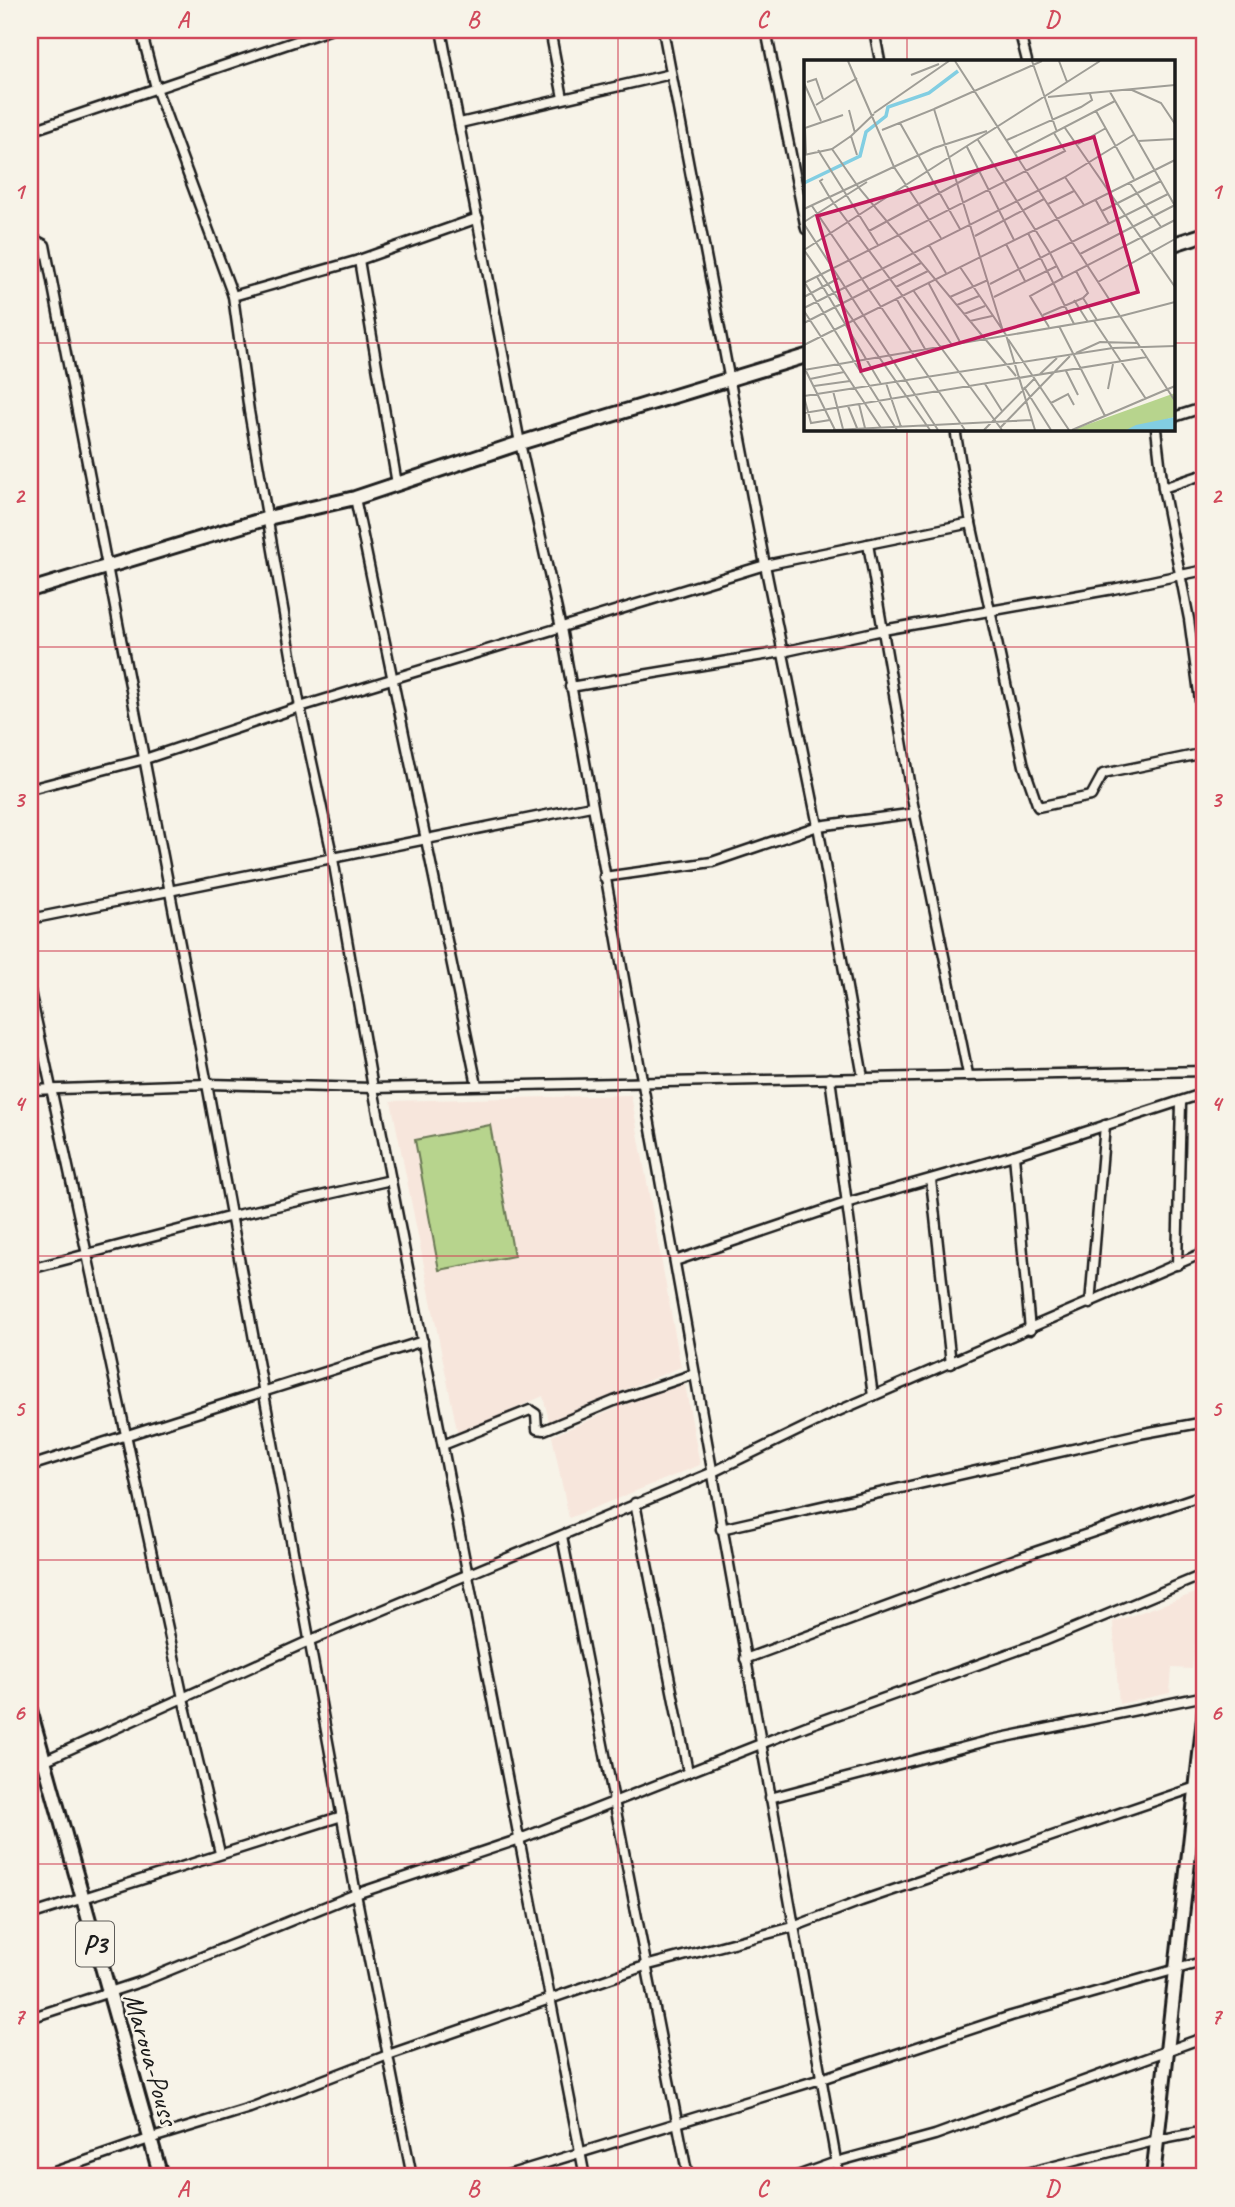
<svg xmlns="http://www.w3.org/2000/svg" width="1235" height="2207" font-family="Caveat,sans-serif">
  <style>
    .built { fill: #f7e6dc }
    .garden { fill: #b7d48d; stroke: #6a7854; stroke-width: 2 }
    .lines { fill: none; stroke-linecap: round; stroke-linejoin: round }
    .street-casing { stroke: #1c1c1c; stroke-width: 13 }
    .secondary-casing { stroke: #1c1c1c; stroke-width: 18 }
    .primary-casing { stroke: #1c1c1c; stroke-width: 18 }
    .street { stroke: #f7f3e8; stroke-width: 8 }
    .secondary { stroke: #f7f3e8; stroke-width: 12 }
    .primary { stroke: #f7f3e8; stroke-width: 12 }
    .grid { fill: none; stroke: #d1495b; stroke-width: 2; stroke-opacity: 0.55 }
    .labels { text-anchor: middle; stroke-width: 5; stroke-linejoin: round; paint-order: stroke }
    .shield { fill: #f7f3e8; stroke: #5e5c59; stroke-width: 2 }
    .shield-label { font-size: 26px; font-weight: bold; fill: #1c1c1c }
    .street-label { font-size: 28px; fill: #1c1c1c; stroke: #f7f3e8 }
    .inset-river { fill: none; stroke: #82cee2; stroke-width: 3.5 }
    .inset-road { fill: none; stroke: #9f9d96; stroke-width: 2 }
    .view { fill: #c2185b; fill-opacity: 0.15; stroke: #c2185b; stroke-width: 3.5 }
    .inset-edge { fill: none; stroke: #1c1c1c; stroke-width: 3.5 }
    .neatline { fill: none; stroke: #d1495b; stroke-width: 2.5 }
    .grid-label { font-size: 23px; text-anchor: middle; font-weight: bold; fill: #d1495b }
  </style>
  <rect width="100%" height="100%" fill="#f7f3e8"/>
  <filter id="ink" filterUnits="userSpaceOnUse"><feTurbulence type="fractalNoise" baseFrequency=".0143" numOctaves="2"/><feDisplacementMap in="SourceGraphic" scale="14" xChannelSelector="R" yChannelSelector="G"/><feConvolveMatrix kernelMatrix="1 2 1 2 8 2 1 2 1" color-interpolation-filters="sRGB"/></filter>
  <g filter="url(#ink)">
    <g class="built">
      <polygon points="631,1095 681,1367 549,1421 543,1396 458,1435 391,1101"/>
      <polygon points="684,1379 700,1465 569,1518 552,1436"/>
      <polygon points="1201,1591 1192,1669 1172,1668 1170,1693 1119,1704 1113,1622"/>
    </g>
    <polygon class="garden" points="490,1125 514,1256 439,1270 415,1140"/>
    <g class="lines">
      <defs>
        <g id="street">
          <polyline points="141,30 156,88 233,296"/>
          <polyline points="441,30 520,443 561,628 839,2177"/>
          <polyline points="550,30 563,98"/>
          <polyline points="766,30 806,229"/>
          <polyline points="874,30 880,61"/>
          <polyline points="1019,30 1027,61"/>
          <polyline points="460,123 671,74"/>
          <polyline points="30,131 329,30"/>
          <polyline points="478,218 359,260 233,296 249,411 300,707 333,859 373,1088 585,2177"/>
          <polyline points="30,237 45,245 207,1084 356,1894 412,2177"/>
          <polyline points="359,260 397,484"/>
          <polyline points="1174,417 1205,407"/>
          <polyline points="1156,429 1163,488 1189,619 1205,738"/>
          <polyline points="1163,488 1205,474"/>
          <polyline points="355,498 477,1085"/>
          <polyline points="971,523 1024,766 1038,807 1091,796 1103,774 1205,753"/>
          <polyline points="868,544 912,799 968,1074"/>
          <polyline points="570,687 782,652 883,630 1113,589 1205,570"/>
          <polyline points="30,789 145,759 300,707 765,565 663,30"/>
          <polyline points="604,877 712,862 818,826 916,813"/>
          <polyline points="30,919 591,806"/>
          <polyline points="30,991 183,1698 220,1853"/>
          <polyline points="863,1077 818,826 765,565 971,523 955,429"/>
          <polyline points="830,1078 873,1396"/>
          <polyline points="30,1090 207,1084 373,1088 1205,1071"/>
          <polyline points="1014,1155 1030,1330"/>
          <polyline points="931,1180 951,1364"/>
          <polyline points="675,1261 846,1203 1014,1155 1205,1093"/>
          <polyline points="1177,1265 1181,1103"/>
          <polyline points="30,1269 232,1216 391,1180"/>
          <polyline points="1090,1304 1105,1125"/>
          <polyline points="443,1445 530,1410 536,1414 537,1429 544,1430 614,1401 694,1374"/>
          <polyline points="30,1466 423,1341"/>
          <polyline points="635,1503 688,1772"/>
          <polyline points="721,1529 1139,1434 1205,1422"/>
          <polyline points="562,1536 688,2177"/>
          <polyline points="745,1659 1029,1554 1205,1494"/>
          <polyline points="30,1767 311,1640 711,1473 836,1412 1205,1252"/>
          <polyline points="770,1798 991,1740 1205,1696"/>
          <polyline points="30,1915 342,1816"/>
          <polyline points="30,2018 143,1981 356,1894 520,1839 806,1726 1044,1641 1205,1574"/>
          <polyline points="40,2177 149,2139 250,2108 388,2055 645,1966 793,1927 861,1901 1205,1784"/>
          <polyline points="501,2177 821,2079 1011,2016 1205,1961"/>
          <polyline points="794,2177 836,2162 935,2135 1205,2037"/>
          <polyline points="1011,2177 1158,2140 1205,2131"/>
        </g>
        <g id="secondary">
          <polyline points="1174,244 1205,234"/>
          <polyline points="30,590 268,518 355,498 520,443 806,356"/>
          <polyline points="1153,2177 1205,1709"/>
        </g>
        <polyline id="primary" points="30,1710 161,2177"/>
      </defs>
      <use href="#street" class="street-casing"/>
      <use href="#secondary" class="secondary-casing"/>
      <use href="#primary" class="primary-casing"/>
      <use href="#street" class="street"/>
      <use href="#secondary" class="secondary"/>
      <use href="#primary" class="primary"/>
    </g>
  </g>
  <path class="grid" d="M 328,30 L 328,2177M 618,30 L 618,2177M 907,30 L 907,61M 30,343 L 806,343M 1174,343 L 1205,343M 907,429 L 907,2177M 30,647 L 1205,647M 30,951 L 1205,951M 30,1256 L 1205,1256M 30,1560 L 1205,1560M 30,1864 L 1205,1864"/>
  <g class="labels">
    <rect class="shield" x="76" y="1921.5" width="38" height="45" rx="5"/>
    <g class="shield-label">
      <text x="95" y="1953">P3</text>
    </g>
    <g class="street-label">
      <text transform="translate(152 2059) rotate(74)" y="10">Maroua-Pouss</text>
    </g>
  </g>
  <g transform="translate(804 60)">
    <rect width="371" height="371" fill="#f7f3e8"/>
    <path d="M 371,333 L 371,357 L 322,370 L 268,370 Z" fill="#b7d48d"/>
    <path d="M 371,357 L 371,370 L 322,370 L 332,365 Z" fill="#82cee2"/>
    <path class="inset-river" d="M 0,123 L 56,96 L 62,72 L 82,56 L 84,47 L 125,33 L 154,11"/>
    <path class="inset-road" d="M 44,1 L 90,107 L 137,178M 151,1 L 371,341M 228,1 L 253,72M 255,1 L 263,22M 107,15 L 135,4M 3,22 L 12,19 L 19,39M 0,23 L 17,61M 328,30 L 357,43 L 371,64M 306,32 L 371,146M 244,37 L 371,25M 12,45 L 53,18M 130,49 L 238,1M 45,50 L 51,73M 292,51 L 330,119M 70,53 L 145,1M 96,63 L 156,169M 1,68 L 39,55M 1,68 L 2,94M 261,68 L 371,227M 78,70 L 130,49 L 199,271M 174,80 L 246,193 L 364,134M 203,80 L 277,47 L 288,40 L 286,34M 334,81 L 371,79M 274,84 L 302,68M 163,87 L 210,180M 28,89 L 55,128 L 212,316M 14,90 L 74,185M 211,93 L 311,41M 0,95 L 28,89 L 47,76M 53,95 L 47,76 L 70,54M 261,117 L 331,74M 19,119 L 16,121 L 26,138 L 198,370M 325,122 L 357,167M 291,139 L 305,164M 244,144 L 270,131M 8,146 L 161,370M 0,149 L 130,88 L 183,71M 298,151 L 357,121M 0,162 L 63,122M 0,164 L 134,370M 65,171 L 189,104M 224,173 L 270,264M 171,176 L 240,139M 202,184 L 221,221M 125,185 L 142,213M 0,190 L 126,370M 0,190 L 296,1M 276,194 L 371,145M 156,207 L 202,275 L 231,370M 272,211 L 284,233 L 279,238 L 293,260M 13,217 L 77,324M 124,222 L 156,282M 294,222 L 371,179M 0,223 L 261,91 L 250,73M 1,223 L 93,370M 186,224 L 246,193 L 259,218 L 371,160M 92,227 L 124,211M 109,230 L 148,285M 0,237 L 35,218M 146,237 L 184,220M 190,237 L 253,206M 92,238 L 121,289M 270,240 L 284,262M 153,245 L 175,236M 0,248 L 261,117 L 280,145M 0,251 L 77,368M 160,254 L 181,246M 239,255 L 279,238M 166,261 L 188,256M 290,261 L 342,339M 0,263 L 117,203M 255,266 L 301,356M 245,267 L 226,236 L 259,218M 204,279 L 265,370M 0,285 L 371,100M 272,293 L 296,282 L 333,283M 0,307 L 31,370M 0,310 L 317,256 L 371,242M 262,311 L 274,335M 236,314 L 253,298M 6,319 L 40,312M 82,323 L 97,367M 181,324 L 198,351M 10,326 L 46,321M 220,327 L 247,370M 304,329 L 309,304M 29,331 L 39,369M 0,336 L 309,288 L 371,286M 0,337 L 7,363 L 26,360M 247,343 L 264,334 L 270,345M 55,344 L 61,368M 44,346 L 53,368M 0,353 L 343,297M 196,368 L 266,296M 29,370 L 228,360M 180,370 L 231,318M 268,370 L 371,326"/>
    <path class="view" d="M 290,77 L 334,232 L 57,311 L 13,156 Z"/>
    <rect width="371" height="371" class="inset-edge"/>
  </g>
  <rect width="1235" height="2207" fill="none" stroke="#f7f3e8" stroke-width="77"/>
  <rect x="38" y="38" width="1158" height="2130" class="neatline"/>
  <g class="grid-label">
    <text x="183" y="27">A</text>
    <text x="473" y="27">B</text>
    <text x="762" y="27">C</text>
    <text x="1052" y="27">D</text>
    <text x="19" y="199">1</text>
    <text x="1216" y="199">1</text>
    <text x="19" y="503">2</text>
    <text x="1216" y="503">2</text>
    <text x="19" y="807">3</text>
    <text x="1216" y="807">3</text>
    <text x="19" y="1111">4</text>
    <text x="1216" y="1111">4</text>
    <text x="19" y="1416">5</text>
    <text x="1216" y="1416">5</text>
    <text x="19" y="1720">6</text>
    <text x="1216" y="1720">6</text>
    <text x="19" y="2024">7</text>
    <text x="1216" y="2024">7</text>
    <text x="183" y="2196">A</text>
    <text x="473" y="2196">B</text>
    <text x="762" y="2196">C</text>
    <text x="1052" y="2196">D</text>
  </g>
</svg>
